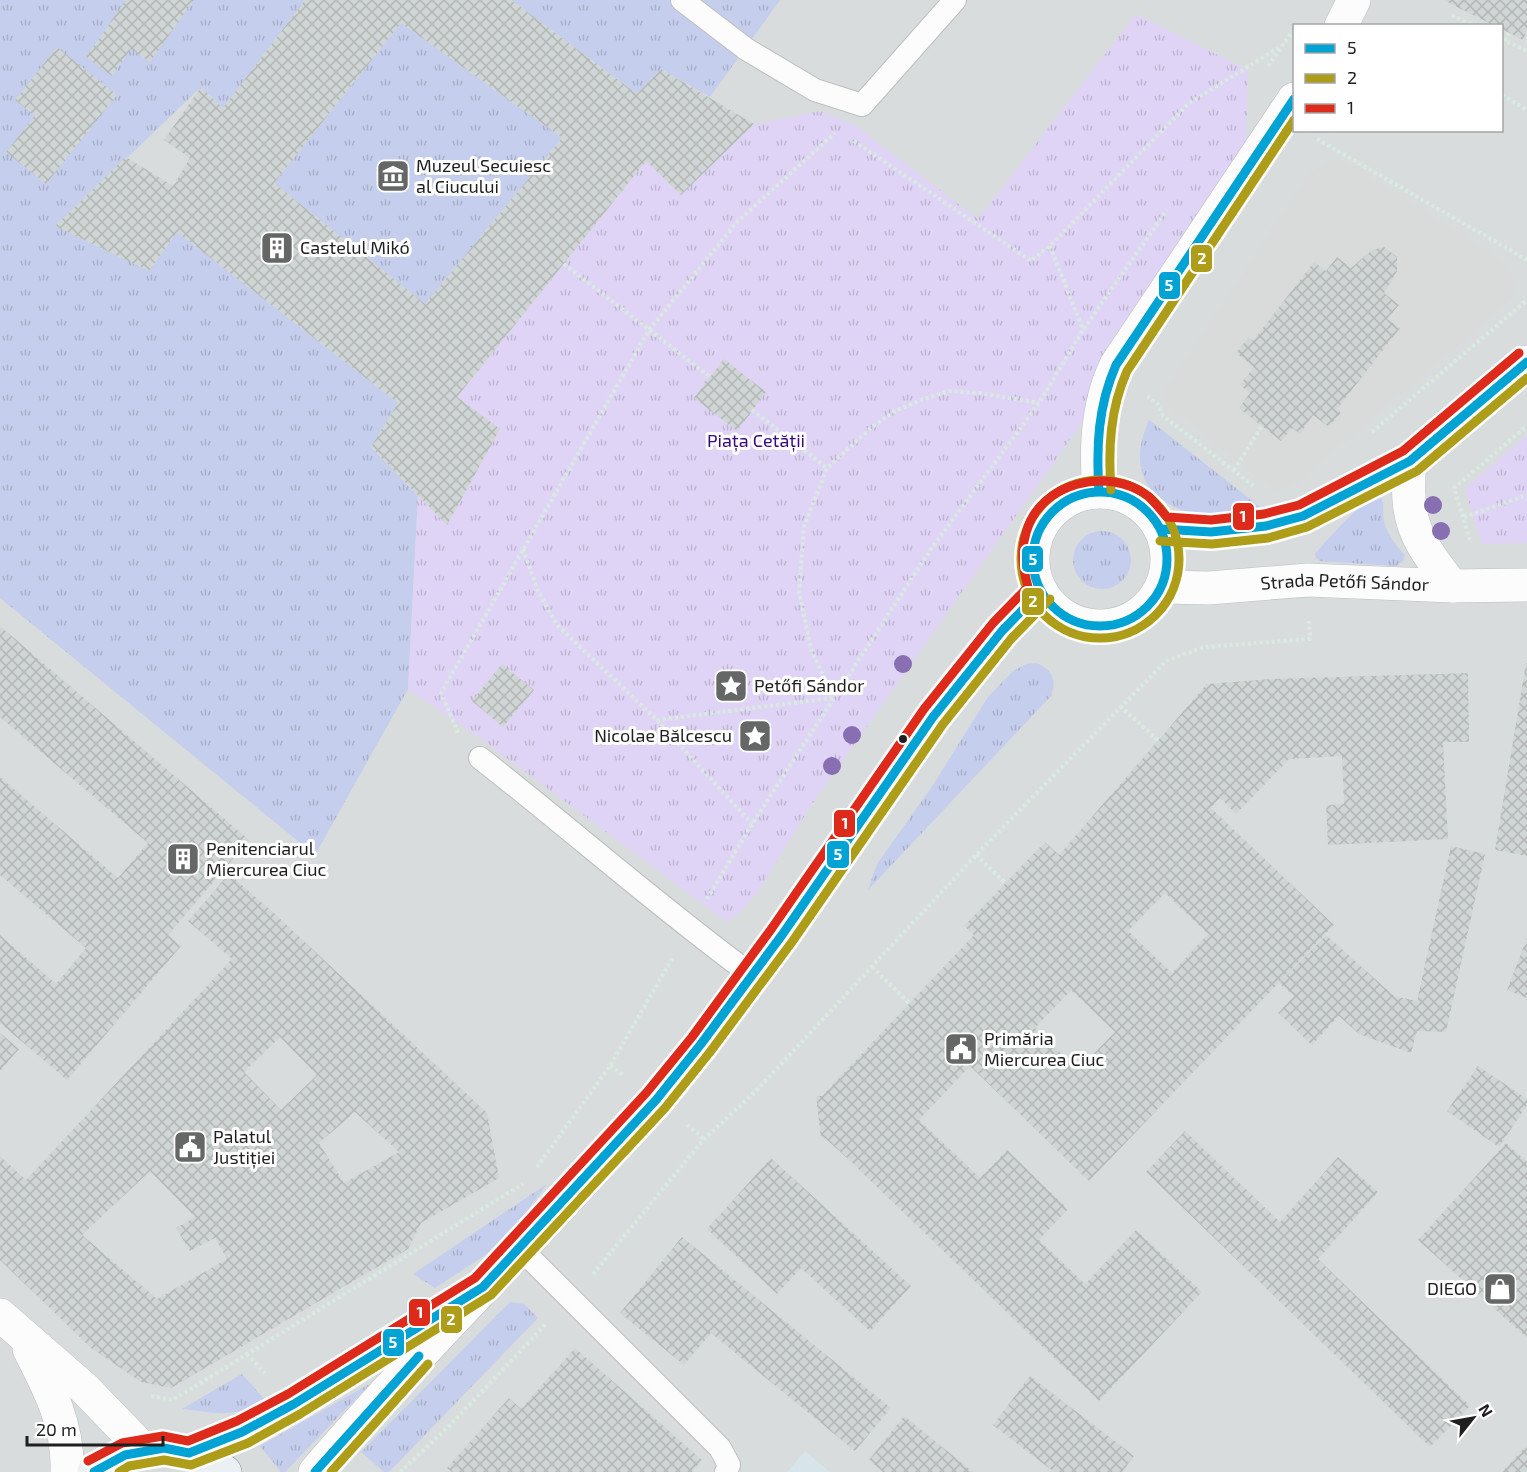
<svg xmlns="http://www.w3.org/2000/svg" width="1527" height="1472" font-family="'Exo 2',sans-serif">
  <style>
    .residential { fill: #d9dcdc; fill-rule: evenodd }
    .education { fill: #d7e4ea }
    .religious { fill: #d9dbdb }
    .grass { fill: url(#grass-tufts) }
    .park { fill: url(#park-tufts) }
    .building { fill: url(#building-cross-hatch); fill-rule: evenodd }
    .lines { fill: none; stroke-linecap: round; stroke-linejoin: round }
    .service-casing { stroke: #bdbfbf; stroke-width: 24 }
    .tertiary-casing { stroke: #bdbfbf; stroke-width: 34 }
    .secondary-casing { stroke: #7e8e98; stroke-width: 34 }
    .path { stroke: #d9ebe1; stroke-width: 4; stroke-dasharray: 3 3; stroke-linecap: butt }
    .service { stroke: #fcfcfc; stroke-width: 22 }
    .tertiary { stroke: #fcfcfc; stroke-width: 33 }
    .secondary { stroke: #ebf0f4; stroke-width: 33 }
    .bus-1-casing { stroke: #fff; stroke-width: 14 }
    .bus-2-casing { stroke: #fff; stroke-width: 14 }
    .bus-3-casing { stroke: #fff; stroke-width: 14 }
    .bus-1 { stroke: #01a2d4; stroke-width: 9 }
    .bus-2 { stroke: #ae9d19; stroke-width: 9 }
    .bus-3 { stroke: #dd2a1b; stroke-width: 9 }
    .tree { fill: #876fb2 }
    .bus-dot { fill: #1f1f1f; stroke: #fff; stroke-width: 2 }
    .labels { text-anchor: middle; stroke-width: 6; stroke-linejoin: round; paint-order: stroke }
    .poi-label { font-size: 18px; fill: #1f1f1f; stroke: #fff; text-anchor: start }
    .park-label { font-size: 18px; fill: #370882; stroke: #fff }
    .street-label { font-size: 18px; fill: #1f1f1f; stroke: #fff }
    .line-badge { stroke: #fff; stroke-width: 2 }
    .badge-label { font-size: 16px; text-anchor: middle; font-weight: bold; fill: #fff }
  </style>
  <defs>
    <pattern id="grass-tufts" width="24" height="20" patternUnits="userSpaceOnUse" patternTransform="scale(1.5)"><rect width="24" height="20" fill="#c5ceec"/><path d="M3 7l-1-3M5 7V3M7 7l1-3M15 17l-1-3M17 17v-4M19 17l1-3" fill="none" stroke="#a9b0ca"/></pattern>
    <pattern id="park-tufts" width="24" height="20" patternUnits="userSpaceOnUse" patternTransform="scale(1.5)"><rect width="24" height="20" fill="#dfd4f5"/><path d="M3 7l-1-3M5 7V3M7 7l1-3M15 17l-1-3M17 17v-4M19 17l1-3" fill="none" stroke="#bfb6d2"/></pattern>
    <pattern id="building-cross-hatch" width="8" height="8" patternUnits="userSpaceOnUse" patternTransform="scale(1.5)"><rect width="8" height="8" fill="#d0d6d5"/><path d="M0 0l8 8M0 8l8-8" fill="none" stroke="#b2b7b6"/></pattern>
  </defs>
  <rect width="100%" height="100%" fill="#e8eded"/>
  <path class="residential" d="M 0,0 L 1527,0 L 1527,1472 L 0,1472 ZM 1294,26 L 1502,26 L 1502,130 L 1294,130 Z"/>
  <polygon class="education" points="805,1451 830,1472 787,1472"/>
  <polygon class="religious" points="1332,160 1344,160 1495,255 1507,264 1513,277 1514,287 1510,301 1294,485 1284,489 1272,489 1171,408 1163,393 1309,173"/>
  <g class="grass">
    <polygon points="0,0 305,0 223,108 201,87 56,226 149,271 177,232 398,403 371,447 418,496 408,689 315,855 0,598"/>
    <polygon points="511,0 780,0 710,97 661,69 637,94"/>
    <polygon points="401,23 562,138 425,304 274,183"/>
    <path d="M 1149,420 L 1268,513 C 1252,515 1233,520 1217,518 C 1159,512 1122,480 1149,420 Z"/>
    <path d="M 1378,494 C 1387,502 1381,511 1384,522 C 1388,535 1395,545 1405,555 L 1403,561 L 1396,566 L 1320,561 L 1316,558 L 1315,554 C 1331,535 1357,506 1378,494 Z"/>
    <circle cx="1102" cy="560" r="29"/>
    <path d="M 1037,663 C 1052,670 1057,679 1051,696 L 868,890 L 877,864 L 933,785 L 988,697 L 1012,672 L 1026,664 Z"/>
    <polygon points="547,1184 514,1229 484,1256 435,1288 413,1274"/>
    <polygon points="510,1302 524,1304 538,1318 389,1472 384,1472 361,1452"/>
    <path d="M 242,1374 L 268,1403 C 228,1417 223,1414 182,1409 Z"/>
    <polygon points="371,1383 285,1472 281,1472 260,1446"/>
  </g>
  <g class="park">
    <polygon points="1136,14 1248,70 1246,149 1093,407 810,807 759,890 741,912 727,922 485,742 408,689 418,496 447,525 500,430 457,397 646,161 681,194 754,124 820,111 856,126 978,219"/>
    <polygon points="1527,435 1527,543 1482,544 1465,489"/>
  </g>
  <g class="building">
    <polygon points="126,0 194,0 150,62 131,49 112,76 86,57"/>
    <path d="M 305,0 L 511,0 L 637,94 L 661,69 L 754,124 L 681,195 L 646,161 L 457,397 L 500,429 L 447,525 L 371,447 L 398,403 L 177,232 L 149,271 L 55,226 L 126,157 L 173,186 L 190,158 L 164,140 L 201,87 L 223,108 ZM 401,23 L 562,138 L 425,304 L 274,183 Z"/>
    <polygon points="1443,0 1527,0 1527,30 1523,40 1502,29 1502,26 1495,26"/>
    <polygon points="57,47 117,95 46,184 6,152 35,116 15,100"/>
    <polygon points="1384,247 1397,257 1397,271 1384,293 1399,305 1387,319 1400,328 1337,409 1341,413 1329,427 1313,415 1300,434 1292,428 1281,441 1239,408 1250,393 1240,385 1254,367 1236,353 1248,338 1253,341 1314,262 1326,271 1337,257 1351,268 1372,250"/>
    <polygon points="724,359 766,392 737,431 694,398"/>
    <polygon points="0,626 249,840 168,935 181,946 67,1080 0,1023 0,935 56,984 86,948 0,875 0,777 118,878 148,843 0,717"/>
    <polygon points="1526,663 1527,663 1527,856 1495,850"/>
    <polygon points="502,664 534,690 503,727 472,701"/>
    <path d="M 1468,673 L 1469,742 L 1443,742 L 1448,839 L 1328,845 L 1326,805 L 1344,804 L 1342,756 L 1289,759 L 1236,814 L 1220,798 L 1211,808 L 1334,925 L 1089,1181 L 970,1066 L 919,1120 L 980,1178 L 1007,1150 L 1068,1209 L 1039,1240 L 1085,1284 L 1136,1230 L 1202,1292 L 1099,1401 L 848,1159 L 826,1139 L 821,1138 L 816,1096 L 822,1096 L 974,935 L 964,926 L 1045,842 L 1059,855 L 1207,684 L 1271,679 ZM 1165,893 L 1208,934 L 1172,973 L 1128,931 ZM 1071,990 L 1115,1032 L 1078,1070 L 1035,1028 Z"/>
    <polygon points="1451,846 1485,854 1446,1032 1417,1031 1411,1053 1359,1034 1339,1016 1312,1045 1278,1013 1294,996 1279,983 1326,935 1394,996 1417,1001"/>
    <path d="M 229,874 L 275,914 L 487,1113 L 499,1178 L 421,1223 L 408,1249 L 171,1388 L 141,1382 L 91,1348 L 0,1260 L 0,1156 L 26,1180 L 232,959 L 188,921 ZM 280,1037 L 317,1075 L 281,1110 L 244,1072 ZM 355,1112 L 399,1152 L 344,1183 L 319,1143 ZM 150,1171 L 195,1217 L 176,1228 L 190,1251 L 215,1238 L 227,1259 L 157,1299 L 82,1235 Z"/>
    <polygon points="1527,938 1527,998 1507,990"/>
    <polygon points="0,1033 19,1049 0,1071"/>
    <polygon points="1478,1066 1527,1099 1527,1105 1499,1147 1447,1111"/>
    <polygon points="1185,1131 1280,1222 1338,1157 1378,1192 1318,1259 1470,1406 1430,1447 1146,1172"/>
    <polygon points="1506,1143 1527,1162 1527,1338 1418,1240"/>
    <polygon points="771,1158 911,1286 870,1331 801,1268 777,1294 707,1229"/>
    <polygon points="682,1237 891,1408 855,1451 711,1333 684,1365 620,1313"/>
    <polygon points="575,1348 702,1460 692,1472 452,1472 447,1468 509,1398 521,1409"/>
    <polygon points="1030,1376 1134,1456 1122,1472 1054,1472 993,1425"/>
    <polygon points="904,1416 973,1472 883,1472 869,1460"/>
    <polygon points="1527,1445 1527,1472 1502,1472"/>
  </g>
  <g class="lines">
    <defs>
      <g id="service">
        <polyline points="682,0 746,49 815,90 862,105 955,0"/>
        <path d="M 480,758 C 572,830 659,907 753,976"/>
        <polyline points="521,1249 720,1448 729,1465 726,1472"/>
      </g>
      <g id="tertiary">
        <polyline points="1341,26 1354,0"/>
        <path d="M 1410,461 C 1404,522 1416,539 1452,586"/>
        <path d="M 1099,491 C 1095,448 1097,404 1116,365 L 1294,99"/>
        <circle cx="1100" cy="559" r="67"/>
        <polyline points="1161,529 1211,532 1266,526 1303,516 1410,461 1527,362"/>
        <path id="s1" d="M 1162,587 L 1209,588 L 1308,580 L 1452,586 L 1527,585"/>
        <polyline points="0,1315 84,1388 144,1450"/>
        <path d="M 29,1349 C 49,1388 69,1426 67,1472"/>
        <path d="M 189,1453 C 282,1420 365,1360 448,1308"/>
        <path d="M 315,1472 C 439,1327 581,1196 700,1046 C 817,897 907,726 1041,591"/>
      </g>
      <path id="secondary" d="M 94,1472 C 135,1442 184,1442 225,1472"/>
    </defs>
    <use href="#service" class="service-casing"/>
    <use href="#tertiary" class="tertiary-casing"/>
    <use href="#secondary" class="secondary-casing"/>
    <g class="path">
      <polyline points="1452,15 1474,26"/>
      <polyline points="1502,39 1527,51"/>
      <polyline points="1502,46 1509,33"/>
      <polyline points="1268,66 1292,32"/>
      <polyline points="1502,95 1527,110"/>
      <polyline points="1317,139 1527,260"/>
      <polyline points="854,141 1031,261 1050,246 1188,104 1278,48"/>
      <polyline points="1050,246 1083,330"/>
      <polyline points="564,264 710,377"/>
      <polyline points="1147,396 1158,404 1163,416 1255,487"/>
      <polyline points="752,410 827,468"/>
      <polyline points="1372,432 1527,300"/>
      <polyline points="1234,470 1262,426"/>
      <polyline points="1464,517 1527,495"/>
      <polyline points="1470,540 1454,488 1527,426"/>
      <polyline points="523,549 538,591 557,625 657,720 752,824"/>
      <polyline points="1120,706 1159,741"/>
      <polyline points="657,720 833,698 811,649 799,592 804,527 827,468 872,427 895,411 921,400 949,391 980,393 1039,403"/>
      <polyline points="458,733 441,693 649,330 737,222 835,133"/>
      <polyline points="976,855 1005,883"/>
      <polyline points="707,899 752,824 931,549 1039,403 1083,330 1167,210"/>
      <polyline points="872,967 909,1003"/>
      <polyline points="610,1066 624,1076"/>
      <polyline points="687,1125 704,1139"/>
      <polyline points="537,1167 610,1066 673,957"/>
      <polyline points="593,1274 704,1139 755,1092 976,855 1166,661 1204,647 1310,639 1309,621"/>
      <polyline points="247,1354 265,1373"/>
      <polyline points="151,1396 173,1400 523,1184"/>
      <polyline points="400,1472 449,1426 547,1323"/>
    </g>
    <use href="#service" class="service"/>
    <use href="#tertiary" class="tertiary"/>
    <use href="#secondary" class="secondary"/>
    <defs>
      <g id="bus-1">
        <path d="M 1099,491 C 1096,447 1098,406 1116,365 L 1294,99"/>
        <circle cx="1100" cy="559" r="67"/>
        <polyline points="1161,529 1211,532 1266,526 1303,516 1410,461 1527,362"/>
        <polyline points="94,1472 125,1455 164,1448 189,1453 242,1432 294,1404 483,1287 656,1100 701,1044 782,935 933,717 1002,631 1041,591"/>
        <polyline points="315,1472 419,1356"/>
      </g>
      <g id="bus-2">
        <circle cx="1100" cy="559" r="79"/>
        <path d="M 1111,490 C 1108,449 1110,409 1127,371 L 1294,120"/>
        <polyline points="1160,541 1212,544 1268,538 1307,527 1417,471 1527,378"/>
        <polyline points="119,1472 129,1466 164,1460 191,1465 248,1443 300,1414 491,1295 665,1108 710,1052 792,942 943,724 1011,639 1050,599"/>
        <polyline points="331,1472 428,1364"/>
      </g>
      <path id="bus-3" d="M 88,1461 L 122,1443 L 163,1436 L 188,1441 L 237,1421 L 288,1394 L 475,1278 L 647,1092 L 692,1037 L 772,928 L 924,709 L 993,623 L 1028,587 C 1023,568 1020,552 1026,533 C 1039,482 1109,466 1148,496 C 1155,502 1161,511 1167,517 L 1211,520 L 1264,514 L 1299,505 L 1403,451 L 1519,353"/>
    </defs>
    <use href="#bus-1" class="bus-1-casing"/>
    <use href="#bus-2" class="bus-2-casing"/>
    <use href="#bus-3" class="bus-3-casing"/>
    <use href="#bus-1" class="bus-1"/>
    <use href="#bus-2" class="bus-2"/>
    <use href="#bus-3" class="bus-3"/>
  </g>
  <g class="tree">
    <circle cx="1433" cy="505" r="9"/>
    <circle cx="1441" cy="531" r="9"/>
    <circle cx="903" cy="664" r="9"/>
    <circle cx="852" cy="735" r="9"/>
    <circle cx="832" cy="766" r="9"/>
  </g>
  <defs>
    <symbol id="museum-square" viewBox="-11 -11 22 22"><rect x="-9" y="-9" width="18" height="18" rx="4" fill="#656767" stroke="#fff"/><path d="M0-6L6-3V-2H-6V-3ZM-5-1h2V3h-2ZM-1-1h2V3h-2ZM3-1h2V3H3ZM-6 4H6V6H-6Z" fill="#fff"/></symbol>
    <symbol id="building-square" viewBox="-11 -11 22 22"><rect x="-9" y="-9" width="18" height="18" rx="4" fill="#656767" stroke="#fff"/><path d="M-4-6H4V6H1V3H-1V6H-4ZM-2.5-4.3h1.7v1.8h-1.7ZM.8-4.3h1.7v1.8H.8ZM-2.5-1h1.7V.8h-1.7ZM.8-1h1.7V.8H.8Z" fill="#fff"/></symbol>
    <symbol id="sight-square" viewBox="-11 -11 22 22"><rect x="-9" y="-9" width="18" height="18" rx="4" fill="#656767" stroke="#fff"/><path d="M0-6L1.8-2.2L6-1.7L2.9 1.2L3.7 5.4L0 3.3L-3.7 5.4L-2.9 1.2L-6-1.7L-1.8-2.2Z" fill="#fff"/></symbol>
    <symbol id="civic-square" viewBox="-11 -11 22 22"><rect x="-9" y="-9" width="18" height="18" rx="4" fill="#656767" stroke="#fff"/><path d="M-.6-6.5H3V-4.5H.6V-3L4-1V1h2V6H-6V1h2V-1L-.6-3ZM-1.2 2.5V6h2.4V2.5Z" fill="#fff"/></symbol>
    <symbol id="shop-square" viewBox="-11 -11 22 22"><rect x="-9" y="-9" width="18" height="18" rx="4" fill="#656767" stroke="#fff"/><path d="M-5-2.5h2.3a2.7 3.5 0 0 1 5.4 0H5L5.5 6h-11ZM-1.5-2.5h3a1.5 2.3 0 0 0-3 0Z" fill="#fff"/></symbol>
  </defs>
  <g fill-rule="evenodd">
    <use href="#museum-square" x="374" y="157" width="38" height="38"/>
    <use href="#building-square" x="258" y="229" width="38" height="38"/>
    <use href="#sight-square" x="712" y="667" width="38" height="38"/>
    <use href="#sight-square" x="736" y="717" width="38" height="38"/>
    <use href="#building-square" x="164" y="840" width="38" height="38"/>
    <use href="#civic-square" x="942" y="1030" width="38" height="38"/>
    <use href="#civic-square" x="171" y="1128" width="38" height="38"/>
    <use href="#shop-square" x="1481" y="1270" width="38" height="38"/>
  </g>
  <circle class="bus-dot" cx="903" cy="739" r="5"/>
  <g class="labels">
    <g class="poi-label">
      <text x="416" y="172">Muzeul Secuiesc<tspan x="416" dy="21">al Ciucului</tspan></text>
      <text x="300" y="254">Castelul Mikó</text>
      <text x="754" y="692">Petőfi Sándor</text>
      <text x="732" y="742" text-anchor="end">Nicolae Bălcescu</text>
      <text x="206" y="855">Penitenciarul<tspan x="206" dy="21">Miercurea Ciuc</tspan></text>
      <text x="984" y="1045">Primăria<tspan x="984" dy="21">Miercurea Ciuc</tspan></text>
      <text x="213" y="1143">Palatul<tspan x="213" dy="21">Justiției</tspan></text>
      <text x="1477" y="1295" text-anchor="end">DIEGO</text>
    </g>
    <g class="park-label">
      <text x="756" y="447">Piața Cetății</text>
    </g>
    <g class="street-label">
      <text dy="6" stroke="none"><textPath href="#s1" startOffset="183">Strada Petőfi Sándor</textPath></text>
    </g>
  </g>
  <g class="line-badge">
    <rect x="1190" y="244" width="23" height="29" rx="6" fill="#ae9d19"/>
    <rect x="1158" y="271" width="23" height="29" rx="6" fill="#01a2d4"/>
    <rect x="1232" y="502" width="23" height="29" rx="6" fill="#dd2a1b"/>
    <rect x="1021" y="545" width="23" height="28" rx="6" fill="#01a2d4"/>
    <rect x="1021" y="587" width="24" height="29" rx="6" fill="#ae9d19"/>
    <rect x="833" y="809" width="23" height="29" rx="6" fill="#dd2a1b"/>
    <rect x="826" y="840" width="24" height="29" rx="6" fill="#01a2d4"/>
    <rect x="408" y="1298" width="23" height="29" rx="6" fill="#dd2a1b"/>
    <rect x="440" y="1305" width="23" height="29" rx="6" fill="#ae9d19"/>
    <rect x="382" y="1328" width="23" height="29" rx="6" fill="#01a2d4"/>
  </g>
  <g class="badge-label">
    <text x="1202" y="264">2</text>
    <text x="1169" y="291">5</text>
    <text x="1243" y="522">1</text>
    <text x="1033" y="565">5</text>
    <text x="1033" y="607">2</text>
    <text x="845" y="829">1</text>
    <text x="838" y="860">5</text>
    <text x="420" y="1318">1</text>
    <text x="451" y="1325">2</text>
    <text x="393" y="1348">5</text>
  </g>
  <rect x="1293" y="24" width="210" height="108" fill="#ffffff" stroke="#a5a5a5" stroke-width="1.5"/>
  <rect x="1305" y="44" width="30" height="9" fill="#01a2d4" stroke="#a5a5a5" stroke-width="1.5"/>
  <text x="1347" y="54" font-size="18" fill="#1f1f1f">5</text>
  <rect x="1305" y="74" width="30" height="9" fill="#ae9d19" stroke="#a5a5a5" stroke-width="1.5"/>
  <text x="1347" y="84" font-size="18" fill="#1f1f1f">2</text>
  <rect x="1305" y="104" width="30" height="9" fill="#dd2a1b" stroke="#a5a5a5" stroke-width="1.5"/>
  <text x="1347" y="114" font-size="18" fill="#1f1f1f">1</text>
  <g transform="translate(1473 1418) rotate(59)" stroke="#ffffff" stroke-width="4.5" paint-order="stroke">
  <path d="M0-4.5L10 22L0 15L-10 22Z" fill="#1f1f1f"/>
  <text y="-9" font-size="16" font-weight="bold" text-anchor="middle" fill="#1f1f1f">N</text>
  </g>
  <path d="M27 1436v9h136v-9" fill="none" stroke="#1f1f1f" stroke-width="3"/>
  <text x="36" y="1436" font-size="18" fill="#1f1f1f" stroke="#ffffff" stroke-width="4.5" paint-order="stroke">20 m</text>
</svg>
